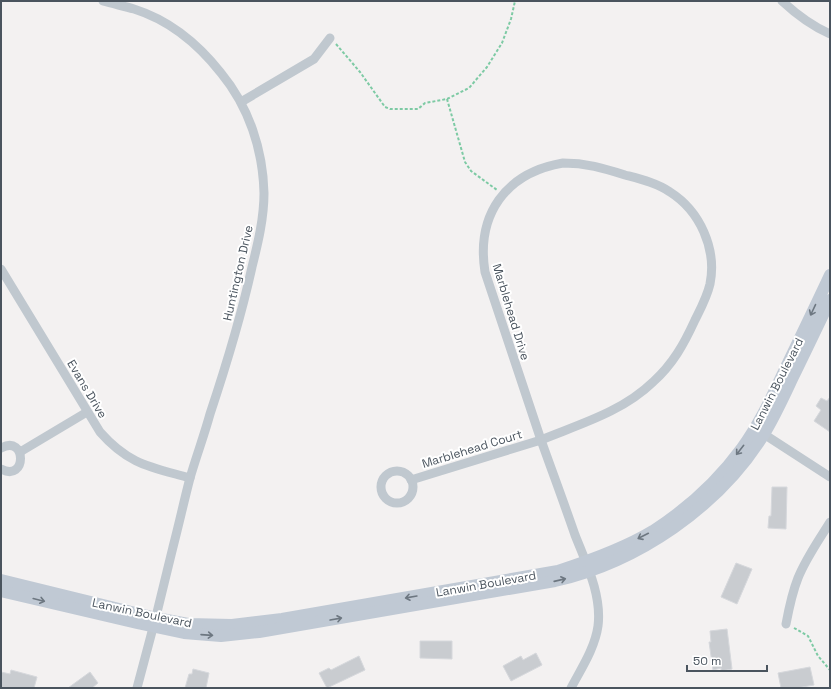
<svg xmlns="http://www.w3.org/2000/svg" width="831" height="689" font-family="'Space Grotesk',sans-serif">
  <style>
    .building { fill: #c9ccd0; stroke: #d6d8dc }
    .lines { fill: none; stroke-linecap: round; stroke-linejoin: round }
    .path { stroke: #7dcaa4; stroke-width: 2; stroke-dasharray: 3 2; stroke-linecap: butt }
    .street { stroke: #c0c8cf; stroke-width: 9 }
    .secondary { stroke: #c0c9d4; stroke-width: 12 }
    .oneway { stroke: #6d7781 }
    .labels { text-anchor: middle; stroke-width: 4; stroke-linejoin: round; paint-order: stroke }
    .street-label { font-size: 12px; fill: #4a545e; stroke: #fff }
  </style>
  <rect width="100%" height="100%" fill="#f3f1f1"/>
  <g class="building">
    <polygon points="830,397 830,432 814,421 821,410 816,406 821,398 827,401"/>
    <polygon points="772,487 787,487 786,529 768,528 769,516 771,516"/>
    <polygon points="736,563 752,569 737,604 721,597"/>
    <polygon points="727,629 732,669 721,671 721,668 713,670 709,642 711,642 710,631"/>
    <polygon points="420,641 452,641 452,659 420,658"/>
    <polygon points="536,653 542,665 511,681 503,666 521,656 523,660"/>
    <polygon points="359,656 365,670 327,688 319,673 329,668 331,670"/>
    <polygon points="810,667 814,685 796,688 781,688 778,673"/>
    <polygon points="193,669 209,673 206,688 185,688 189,674 192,674"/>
    <polygon points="11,670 37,677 34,688 1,688 1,672 10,674"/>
    <polygon points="90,672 98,683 92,688 68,688"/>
  </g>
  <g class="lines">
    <g class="path">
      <polyline points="336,44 360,72 385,107 390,109 418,109 425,103 447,99 469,88 487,67 502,43 511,19 515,1"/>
      <polyline points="447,99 465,162 471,171 497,190"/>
      <polyline points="794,628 808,636 818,656 830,670"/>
    </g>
    <g class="street">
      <path d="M 103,1 C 113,4 124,6 134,9 C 169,20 199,45 221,73 C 249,107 263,150 264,193 C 264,218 258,243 252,267 C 241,317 226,366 210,414 C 204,436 196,457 190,478 C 184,501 179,524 173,547 C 162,594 150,641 137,688"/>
      <path d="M 782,1 C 797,15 812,26 830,34"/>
      <polyline points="241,102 314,59 330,38"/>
      <path d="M 563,163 C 586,163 603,168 625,175 C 640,179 657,183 670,192 C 700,211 717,249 710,284 C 707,297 701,308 695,320 C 684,344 673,364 653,382 C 622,412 580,424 541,440 L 485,272 C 476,215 505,173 563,163 Z"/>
      <path d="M 1,269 L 100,432 C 129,465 151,467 190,478"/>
      <polyline points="759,431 830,477"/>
      <path d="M 1,448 C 27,434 27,483 1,469"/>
      <polyline points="20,452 87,412"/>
      <circle cx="397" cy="487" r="16"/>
      <path d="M 411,480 L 541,440 C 552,471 564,503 575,535 C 586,563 602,595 598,626 C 595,648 581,669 571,688"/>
      <path d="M 786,624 C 789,608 792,593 798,578 C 806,558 819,540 830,522"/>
    </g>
    <g class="secondary">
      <path d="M 1,580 L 156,618 L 188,624 L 232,625 L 282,619 L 558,571 C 589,561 625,548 653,531 C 687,509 718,481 742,448 C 761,422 774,392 788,363 C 802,334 816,305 830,275"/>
      <path d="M 1,591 L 137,623 L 184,633 L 221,636 L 259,632 L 555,581 C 638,562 719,507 764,434 C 775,416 784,396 793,377 C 805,352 818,326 830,300"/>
    </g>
  </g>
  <defs><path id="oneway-shaft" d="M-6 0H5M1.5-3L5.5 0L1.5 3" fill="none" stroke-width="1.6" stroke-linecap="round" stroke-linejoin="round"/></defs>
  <g class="oneway">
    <use href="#oneway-shaft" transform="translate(813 310) rotate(115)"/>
    <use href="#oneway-shaft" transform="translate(740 450) rotate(128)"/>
    <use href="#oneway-shaft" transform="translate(643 536) rotate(153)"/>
    <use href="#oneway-shaft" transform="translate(560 580) rotate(-13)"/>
    <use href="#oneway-shaft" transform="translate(411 597) rotate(170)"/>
    <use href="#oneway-shaft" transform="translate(39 600) rotate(14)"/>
    <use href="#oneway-shaft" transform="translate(336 619) rotate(-10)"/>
    <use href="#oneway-shaft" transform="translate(207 635) rotate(4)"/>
  </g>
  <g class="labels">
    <g class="street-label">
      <text transform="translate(238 273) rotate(-77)" y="4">Huntington Drive</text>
      <text transform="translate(511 312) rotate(73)" y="4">Marblehead Drive</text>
      <text transform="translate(777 384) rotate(-63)" y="4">Lanwin Boulevard</text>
      <text transform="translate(87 389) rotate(59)" y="4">Evans Drive</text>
      <text transform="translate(472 449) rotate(-17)" y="4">Marblehead Court</text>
      <text transform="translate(486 584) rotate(-10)" y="4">Lanwin Boulevard</text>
      <text transform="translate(142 613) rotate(12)" y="4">Lanwin Boulevard</text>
    </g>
  </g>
  <rect width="831" height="689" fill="none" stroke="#4a545e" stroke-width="4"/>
  <path d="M687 665v6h80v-6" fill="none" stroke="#4a545e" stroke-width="2"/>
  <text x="693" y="665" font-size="12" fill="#4a545e" stroke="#ffffff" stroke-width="3" paint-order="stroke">50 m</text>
</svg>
